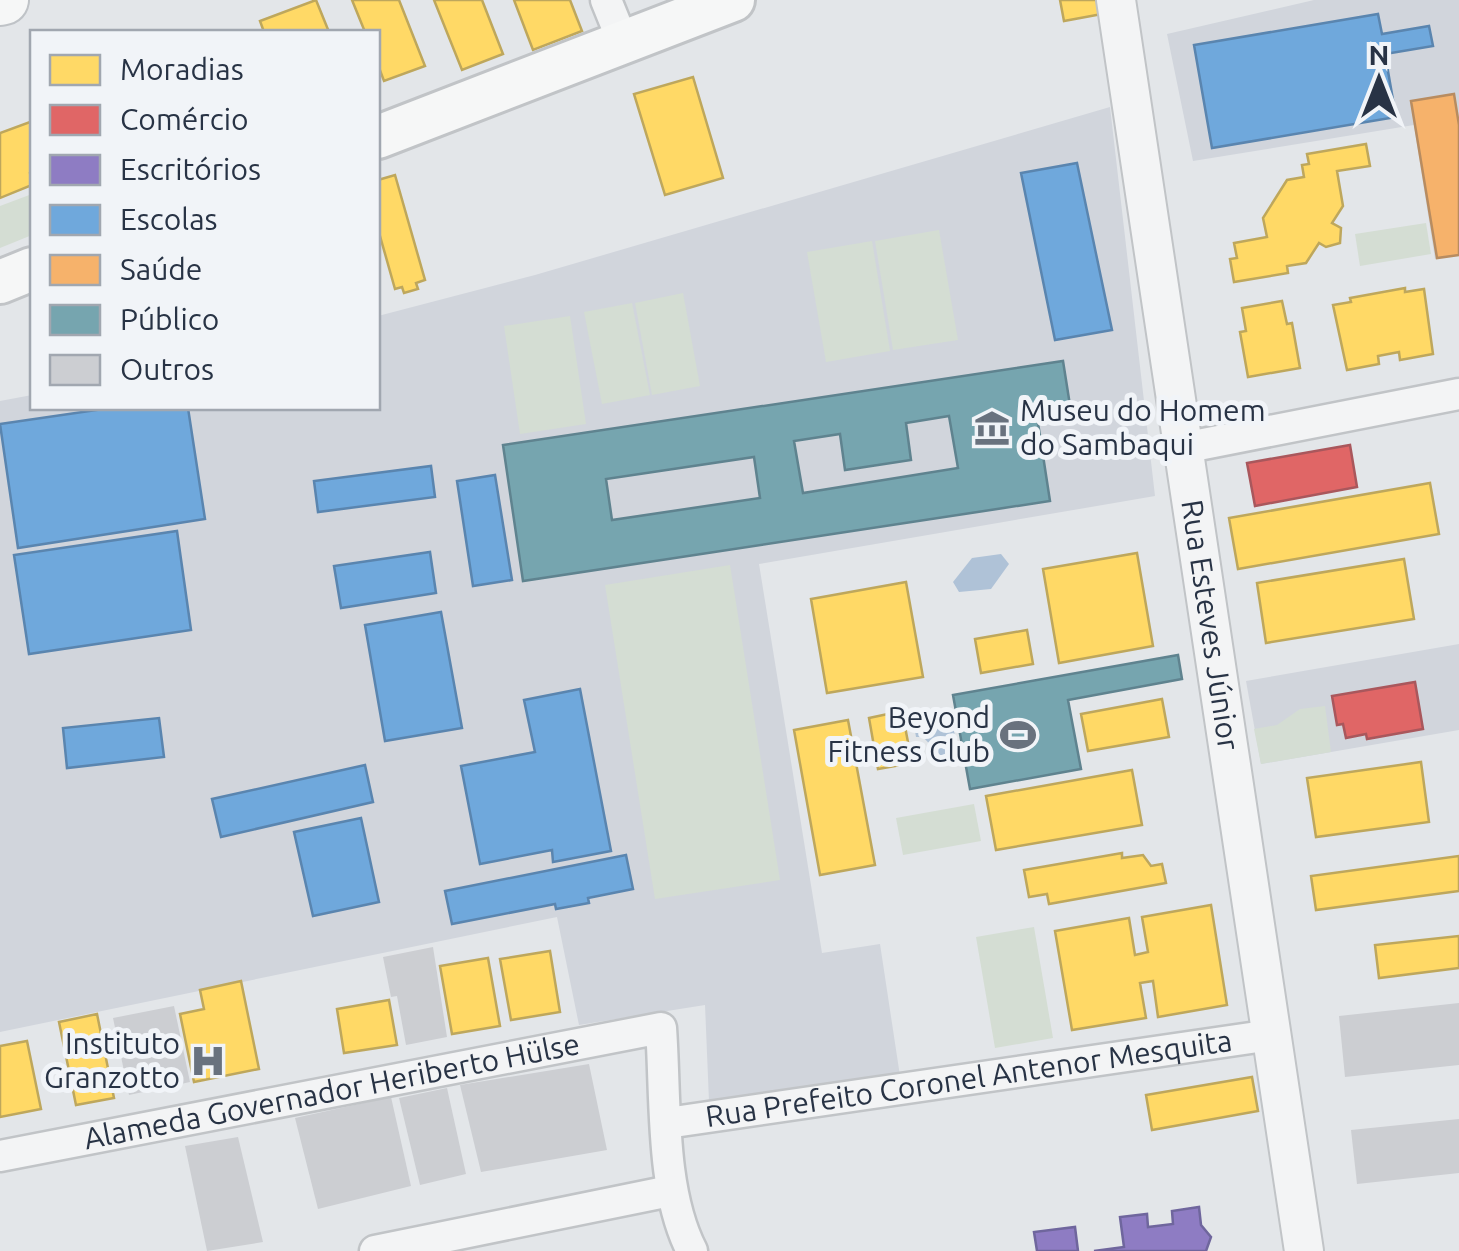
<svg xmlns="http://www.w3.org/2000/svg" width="1459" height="1251" font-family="Ubuntu,sans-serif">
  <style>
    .built { fill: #d1d5dc }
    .green { fill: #d4ddd3 }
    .water { fill: #afc2d7 }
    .homes { fill: #ffd966; stroke: #bea75c; stroke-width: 2.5 }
    .shops { fill: #e06666; stroke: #a9575c; stroke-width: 2.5 }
    .offices { fill: #8e7cc3; stroke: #6f669d; stroke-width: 2.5 }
    .schools { fill: #6fa8dc; stroke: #5a85af; stroke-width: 2.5 }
    .health { fill: #f6b26b; stroke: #b88c60; stroke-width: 2.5 }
    .public { fill: #76a5af; stroke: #5f838f; stroke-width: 2.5; fill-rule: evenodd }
    .building { fill: #ccced2 }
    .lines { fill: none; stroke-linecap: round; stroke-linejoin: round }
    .minor-casing { stroke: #c1c4c7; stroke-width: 35 }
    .tertiary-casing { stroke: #c1c4c7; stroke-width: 42 }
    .secondary-casing { stroke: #c1c4c7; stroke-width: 48 }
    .primary-casing { stroke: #bfc3c7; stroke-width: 52 }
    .minor { stroke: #f3f4f5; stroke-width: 30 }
    .tertiary { stroke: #f3f4f5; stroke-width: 38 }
    .secondary { stroke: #f6f7f7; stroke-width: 42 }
    .primary { stroke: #f6f7f7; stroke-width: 48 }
    .labels { text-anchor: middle; stroke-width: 10; stroke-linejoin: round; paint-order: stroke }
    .poi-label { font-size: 30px; fill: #283345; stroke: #f1f4f8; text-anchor: end }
    .street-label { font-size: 30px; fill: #283345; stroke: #f1f4f8 }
  </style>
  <rect width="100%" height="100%" fill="#e3e6e9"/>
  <g class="built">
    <polygon points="1314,0 1459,0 1459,255 1435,259 1414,125 1193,161 1167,34"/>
    <polygon points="1110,107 1155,496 759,564 822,953 880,944 900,1076 709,1101 705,1005 579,1025 557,917 0,1032 0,401 32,395 32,408 378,408 378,316 535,275"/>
    <polygon points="1459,644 1459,730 1261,764 1246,681"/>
  </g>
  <g class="green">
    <polygon points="32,194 32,235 0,248 0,206"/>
    <polygon points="1426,223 1431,254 1360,266 1355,234"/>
    <polygon points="939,230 958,340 893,350 875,241"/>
    <polygon points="872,241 890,351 826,362 807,252"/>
    <polygon points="683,293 700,386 652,395 635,303"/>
    <polygon points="632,303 650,395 602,404 584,312"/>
    <polygon points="570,316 586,424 520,434 504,326"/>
    <polygon points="730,565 780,880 655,899 605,585"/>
    <polygon points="1325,706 1331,752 1261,764 1254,729 1277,725 1300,709"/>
    <polygon points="974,804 981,841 903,855 896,818"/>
    <polygon points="1034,927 1053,1038 995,1048 976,937"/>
  </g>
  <g class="water">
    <polygon points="1001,554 1009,564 991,589 959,592 953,582 972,558"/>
    <polygon points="952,719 958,754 942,757 923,737 916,737 914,725"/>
  </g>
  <g class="homes">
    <polygon points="316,0 329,32 264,32 260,21"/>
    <polygon points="352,0 399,0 425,66 384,81 378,65 378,32 365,32"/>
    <polygon points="434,0 482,0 503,54 462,70"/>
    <polygon points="514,0 570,0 582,31 533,50"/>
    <polygon points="1060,0 1100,0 1102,14 1064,21"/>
    <polygon points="693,77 723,178 665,195 634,94"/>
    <polygon points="30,122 32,122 32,172 30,173 32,185 0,198 0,133"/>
    <polygon points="1366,144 1370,166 1337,171 1343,206 1332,223 1341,228 1340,243 1326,247 1319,243 1306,263 1287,266 1288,273 1234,282 1230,259 1237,258 1234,243 1267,237 1263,218 1287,180 1304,177 1302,165 1309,164 1307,154"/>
    <polygon points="395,175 425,280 416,283 418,289 404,293 402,287 395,289 378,229 378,180"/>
    <polygon points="1405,288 1405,292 1424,289 1433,354 1400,360 1399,352 1378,356 1379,364 1347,370 1333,305 1351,302 1350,298"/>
    <polygon points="1282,301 1287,324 1292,323 1300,368 1248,377 1240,332 1246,331 1242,308"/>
    <polygon points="1430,483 1439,534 1238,569 1229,518"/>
    <polygon points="1137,553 1153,646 1059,663 1043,569"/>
    <polygon points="1404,559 1414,619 1266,643 1257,583"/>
    <polygon points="906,582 923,677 827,693 811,599"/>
    <polygon points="1027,630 1033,664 981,673 975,639"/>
    <polygon points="1162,699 1169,737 1088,751 1081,714"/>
    <polygon points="902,711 912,763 878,769 869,718"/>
    <polygon points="848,720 875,865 820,875 794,730"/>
    <polygon points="1421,762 1429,822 1316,837 1307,778"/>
    <polygon points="1132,770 1142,825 996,850 986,796"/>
    <polygon points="1122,853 1122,858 1143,855 1151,866 1162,864 1166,883 1049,904 1047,894 1029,897 1024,870"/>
    <polygon points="1459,856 1459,891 1316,910 1311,876"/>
    <polygon points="1211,905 1227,1005 1158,1017 1153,981 1140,983 1146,1018 1072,1030 1055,931 1129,918 1135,955 1148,952 1142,917"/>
    <polygon points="1459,936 1459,968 1379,978 1375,945"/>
    <polygon points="550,951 560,1012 511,1020 500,959"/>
    <polygon points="488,958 500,1026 452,1034 440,966"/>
    <polygon points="241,981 259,1069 194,1082 180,1014 204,1009 200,990"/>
    <polygon points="389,1000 397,1045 344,1053 337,1009"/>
    <polygon points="97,1014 114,1098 76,1105 59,1022"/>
    <polygon points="27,1041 41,1109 0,1117 0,1046"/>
    <polygon points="1252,1077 1258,1111 1152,1130 1146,1095"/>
  </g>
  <g class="shops">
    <polygon points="1350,445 1357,487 1255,506 1247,463"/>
    <polygon points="1415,682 1423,729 1367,739 1366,734 1346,738 1343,724 1337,725 1332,696"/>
  </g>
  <g class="offices">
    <polygon points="1199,1207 1201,1225 1211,1237 1206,1251 1094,1251 1124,1247 1120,1217 1147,1214 1148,1227 1173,1224 1172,1211"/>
    <polygon points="1075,1227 1078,1251 1037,1251 1034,1232"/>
  </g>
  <g class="schools">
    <polygon points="1378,14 1382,34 1429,26 1433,46 1385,54 1396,117 1212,148 1194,45"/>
    <polygon points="1077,163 1112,330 1055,340 1021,173"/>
    <polygon points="110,408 188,408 205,519 18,548 0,424"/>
    <polygon points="431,466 435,497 318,512 314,481"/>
    <polygon points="495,475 512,580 473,586 457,481"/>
    <polygon points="177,531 191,630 29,654 14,555"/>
    <polygon points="430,552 436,593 341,608 334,566"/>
    <polygon points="441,612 462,728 385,741 365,625"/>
    <polygon points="580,689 611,851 553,862 552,850 480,864 461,766 535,752 524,700"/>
    <polygon points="159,718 164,757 67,768 63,728"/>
    <polygon points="365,765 373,802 221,837 212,799"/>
    <polygon points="361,818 379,902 313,916 294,832"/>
    <polygon points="626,855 633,889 588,898 589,903 556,909 555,904 452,924 445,891"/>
  </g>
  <polygon class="health" points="1454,94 1459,125 1459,255 1437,258 1411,101"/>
  <g class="public">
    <path d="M 1063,361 L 1072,418 L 1038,423 L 1050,501 L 523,581 L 503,445 ZM 949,416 L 958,468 L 803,493 L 794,441 L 840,434 L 845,470 L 911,460 L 906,423 ZM 754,457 L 760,498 L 612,520 L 606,479 Z"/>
    <polygon points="1178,655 1182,679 1068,700 1081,769 970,789 953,695"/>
  </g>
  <g class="building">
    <polygon points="433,947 447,1037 406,1045 397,996 391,997 383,957"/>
    <polygon points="1459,1003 1459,1065 1345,1077 1339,1016"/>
    <polygon points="174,1006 190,1082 129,1095 113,1018"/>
    <polygon points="589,1064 607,1150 481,1172 460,1085"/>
    <polygon points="447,1088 466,1174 420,1185 399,1098"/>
    <polygon points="391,1097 411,1186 318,1209 295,1118"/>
    <polygon points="1459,1119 1459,1173 1357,1184 1351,1130"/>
    <polygon points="238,1137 263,1242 207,1251 185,1146"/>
  </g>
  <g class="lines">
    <defs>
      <g id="minor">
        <polyline points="606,0 623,42"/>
        <polyline points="1183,448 1459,394"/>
        <path id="s1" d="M 667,1123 L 1271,1035"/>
        <path id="s2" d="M 0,1156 L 661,1028 C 666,1098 660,1189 692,1251"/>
        <polyline points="375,1251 670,1191"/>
      </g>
      <g id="tertiary">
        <path id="s3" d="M 1116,0 L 1304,1251"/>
      </g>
      <g id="secondary">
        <polyline points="378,137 733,0"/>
        <polyline points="0,282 32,269"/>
      </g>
      <polyline id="primary" points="0,1 4,0"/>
    </defs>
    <use href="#minor" class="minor-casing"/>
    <use href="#tertiary" class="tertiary-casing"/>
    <use href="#secondary" class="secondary-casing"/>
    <use href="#primary" class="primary-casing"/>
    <use href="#minor" class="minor"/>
    <use href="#tertiary" class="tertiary"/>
    <use href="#secondary" class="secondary"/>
    <use href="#primary" class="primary"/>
  </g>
  <defs>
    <symbol id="museum-bare" viewBox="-9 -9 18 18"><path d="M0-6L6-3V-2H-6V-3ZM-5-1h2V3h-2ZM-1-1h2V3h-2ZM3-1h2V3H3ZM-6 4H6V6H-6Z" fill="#69727e" stroke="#f1f4f8" stroke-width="2.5" paint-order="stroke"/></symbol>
    <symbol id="stadium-bare" viewBox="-9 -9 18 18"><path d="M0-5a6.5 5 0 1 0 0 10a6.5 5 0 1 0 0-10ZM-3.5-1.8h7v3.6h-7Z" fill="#69727e" stroke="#f1f4f8" stroke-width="2.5" paint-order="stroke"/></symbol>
    <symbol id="hospital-bare" viewBox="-9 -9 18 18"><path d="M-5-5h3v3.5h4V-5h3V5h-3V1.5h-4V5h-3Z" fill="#69727e" stroke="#f1f4f8" stroke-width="2.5" paint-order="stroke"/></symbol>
  </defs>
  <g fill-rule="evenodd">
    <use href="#museum-bare" x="967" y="403" width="50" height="50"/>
    <use href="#stadium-bare" x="993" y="710" width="50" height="50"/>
    <use href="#hospital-bare" x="183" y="1036" width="50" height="50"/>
  </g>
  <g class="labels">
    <g class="poi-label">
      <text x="1020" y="421" text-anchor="start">Museu do Homem<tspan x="1020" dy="34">do Sambaqui</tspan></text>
      <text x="990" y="728">Beyond<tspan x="990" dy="34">Fitness Club</tspan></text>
      <text x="180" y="1054">Instituto<tspan x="180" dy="34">Granzotto</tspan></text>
    </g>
    <g class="street-label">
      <text dy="10" stroke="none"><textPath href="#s3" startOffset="632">Rua Esteves Júnior</textPath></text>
      <text dy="10" stroke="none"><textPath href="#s1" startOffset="305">Rua Prefeito Coronel Antenor Mesquita</textPath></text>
      <text dy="10" stroke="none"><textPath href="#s2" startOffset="338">Alameda Governador Heriberto Hülse</textPath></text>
    </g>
  </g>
  <rect x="30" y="30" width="350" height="380" fill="#f1f4f8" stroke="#a1a7b0" stroke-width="2.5"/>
  <rect x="50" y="55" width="50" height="30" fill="#ffd966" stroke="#a1a7b0" stroke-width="2.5"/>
  <text x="120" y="80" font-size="30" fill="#283345">Moradias</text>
  <rect x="50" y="105" width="50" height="30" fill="#e06666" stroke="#a1a7b0" stroke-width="2.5"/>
  <text x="120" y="130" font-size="30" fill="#283345">Comércio</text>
  <rect x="50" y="155" width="50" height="30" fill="#8e7cc3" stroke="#a1a7b0" stroke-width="2.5"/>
  <text x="120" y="180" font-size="30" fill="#283345">Escritórios</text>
  <rect x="50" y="205" width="50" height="30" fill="#6fa8dc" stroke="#a1a7b0" stroke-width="2.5"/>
  <text x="120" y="230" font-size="30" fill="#283345">Escolas</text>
  <rect x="50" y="255" width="50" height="30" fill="#f6b26b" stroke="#a1a7b0" stroke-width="2.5"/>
  <text x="120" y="280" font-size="30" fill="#283345">Saúde</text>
  <rect x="50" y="305" width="50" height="30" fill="#76a5af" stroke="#a1a7b0" stroke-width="2.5"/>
  <text x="120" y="330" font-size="30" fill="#283345">Público</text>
  <rect x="50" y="355" width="50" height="30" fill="#ccced2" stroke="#a1a7b0" stroke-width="2.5"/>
  <text x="120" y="380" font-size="30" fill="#283345">Outros</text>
  <g transform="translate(1379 80)" stroke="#f1f4f8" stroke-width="8" paint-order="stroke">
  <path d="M0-8L18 38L0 25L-18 38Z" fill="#283345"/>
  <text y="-15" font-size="28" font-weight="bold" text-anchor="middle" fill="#283345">N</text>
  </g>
</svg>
